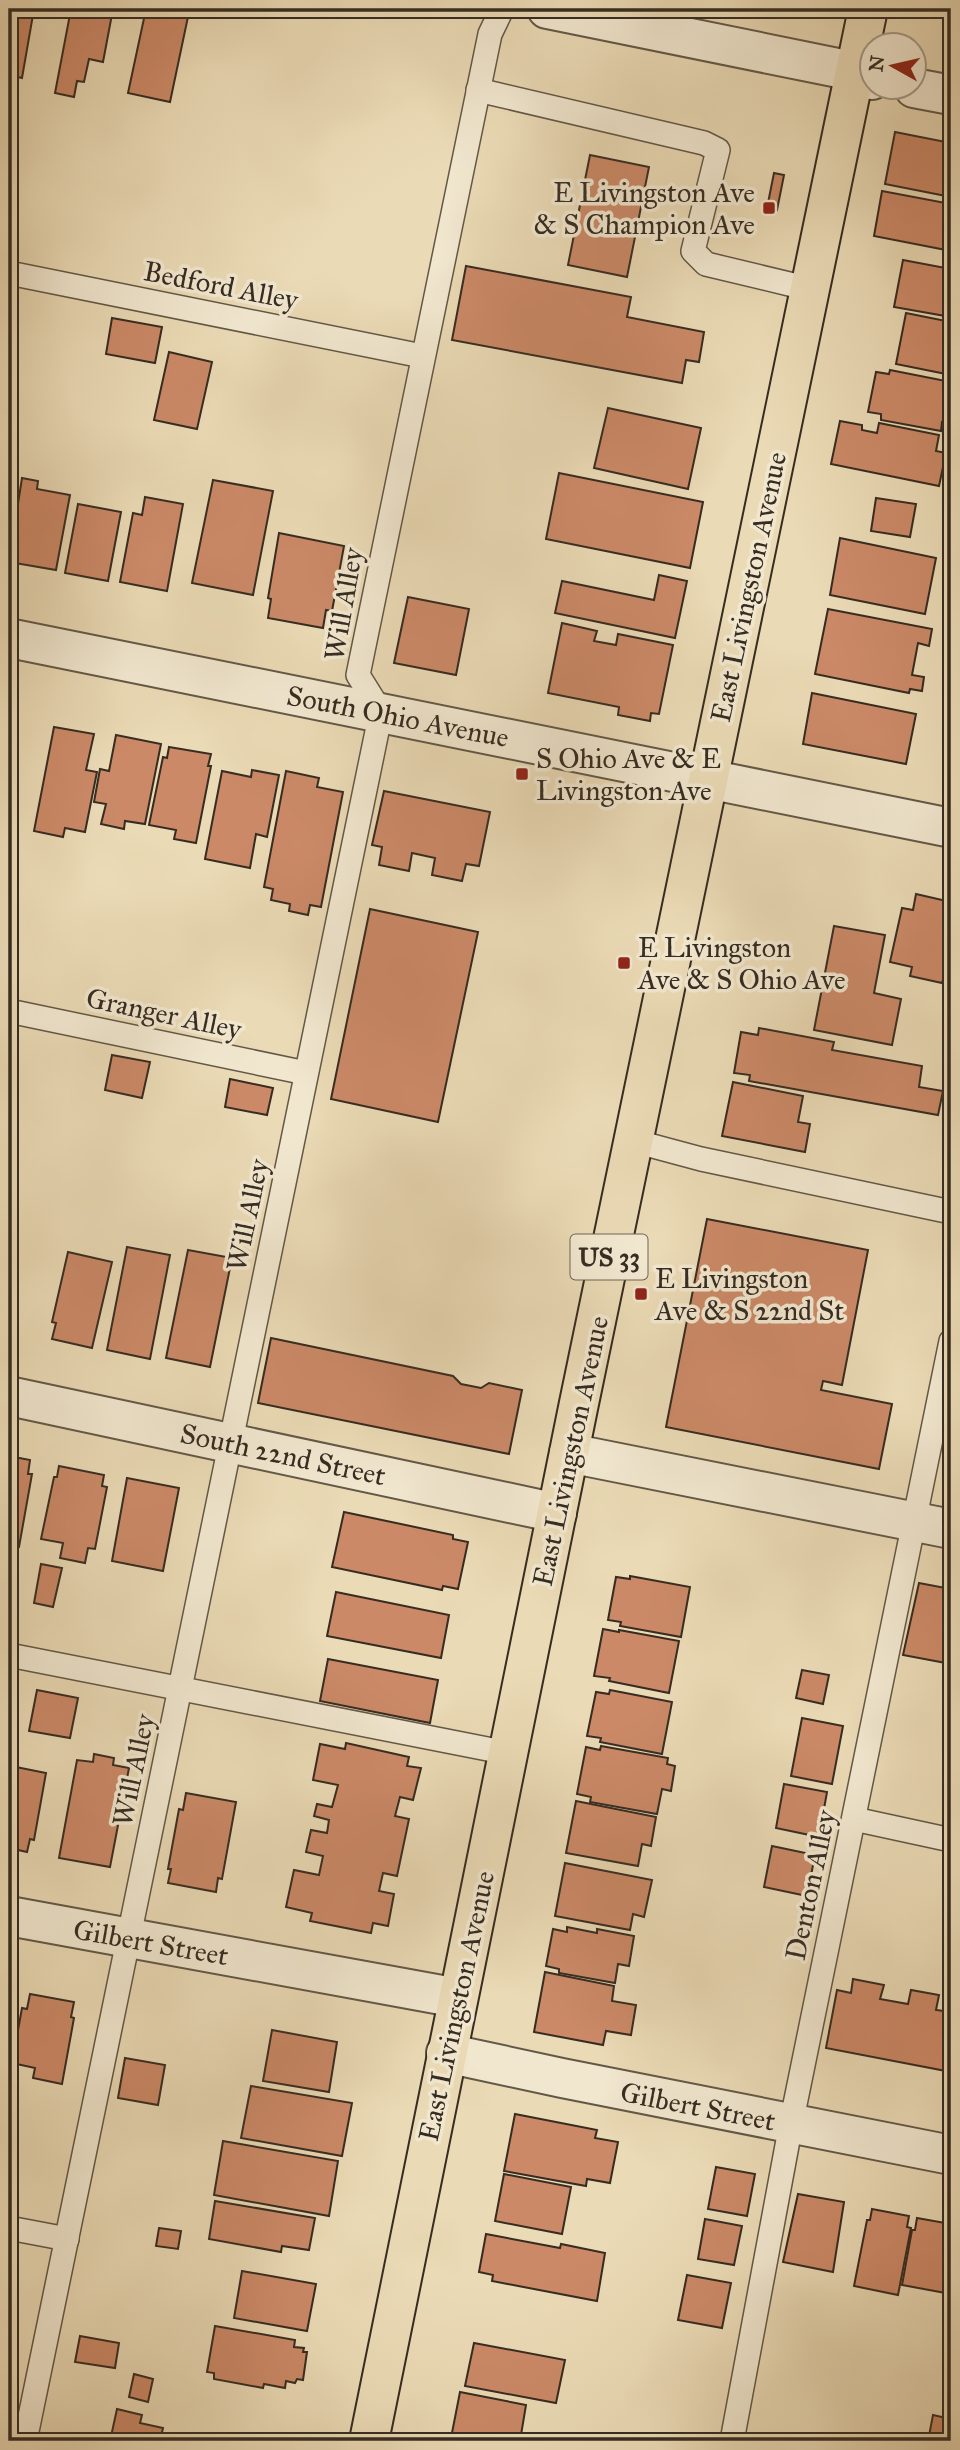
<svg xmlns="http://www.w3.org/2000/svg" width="960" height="2450" font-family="'IM FELL Great Primer',serif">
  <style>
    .building { fill: #cb8967; stroke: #362c22; stroke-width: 2 }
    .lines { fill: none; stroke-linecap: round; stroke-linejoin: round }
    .service-casing { stroke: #635847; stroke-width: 26 }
    .minor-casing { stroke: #635847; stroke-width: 42 }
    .tertiary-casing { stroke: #635847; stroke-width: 42 }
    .primary-casing { stroke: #362c22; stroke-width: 42 }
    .service { stroke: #f1e7cf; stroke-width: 23 }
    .minor { stroke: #f1e7cf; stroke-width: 38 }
    .tertiary { stroke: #f1e7cf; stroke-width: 38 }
    .primary { stroke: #eadab5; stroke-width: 38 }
    .poi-dot { fill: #8f2418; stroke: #f1e7cf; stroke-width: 2.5 }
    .labels { text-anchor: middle; stroke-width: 7; stroke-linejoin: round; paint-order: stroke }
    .shield { fill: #f1e7cf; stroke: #6e6456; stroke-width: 2 }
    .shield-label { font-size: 26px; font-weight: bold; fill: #362c22 }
    .poi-label { font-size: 28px; fill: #362c22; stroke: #f1e7cf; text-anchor: start }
    .street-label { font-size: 28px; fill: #362c22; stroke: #f1e7cf }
  </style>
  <rect width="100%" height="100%" fill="#eadab5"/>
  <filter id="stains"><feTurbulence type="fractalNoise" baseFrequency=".00286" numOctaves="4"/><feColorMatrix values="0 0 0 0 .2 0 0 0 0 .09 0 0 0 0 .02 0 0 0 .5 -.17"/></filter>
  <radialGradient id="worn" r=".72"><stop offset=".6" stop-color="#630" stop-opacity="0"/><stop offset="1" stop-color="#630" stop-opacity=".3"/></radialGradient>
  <g class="building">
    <polygon points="9,9 34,9 22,78 9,75"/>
    <polygon points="71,9 113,9 103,62 89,59 84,82 77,81 74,97 55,93"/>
    <polygon points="146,9 176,9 189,12 170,102 128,93"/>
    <polygon points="895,132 951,143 951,197 885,184"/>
    <polygon points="590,155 649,167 627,277 568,265"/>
    <polygon points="774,173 784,175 777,210 767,208"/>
    <polygon points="882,191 951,204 951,251 874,236"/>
    <polygon points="903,260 951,269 951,317 894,307"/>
    <polygon points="466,266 631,297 627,317 704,332 699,362 686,360 682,383 452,340"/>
    <polygon points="906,313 951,322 951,375 896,364"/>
    <polygon points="112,318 162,327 155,363 106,354"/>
    <polygon points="169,352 212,362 197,429 154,420"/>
    <polygon points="890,370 951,382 951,406 948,423 942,422 941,431 881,420 881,414 868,412 876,372 889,374"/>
    <polygon points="608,408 701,428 688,489 594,468"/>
    <polygon points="840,421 862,425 862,430 877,433 879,423 939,435 936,451 946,453 939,486 831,464"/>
    <polygon points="559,473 703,502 690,568 546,539"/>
    <polygon points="22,478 38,481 37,489 70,495 56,570 9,562"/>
    <polygon points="213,480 273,491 253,595 192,583"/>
    <polygon points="145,497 183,504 167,591 120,582 133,513 142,515"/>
    <polygon points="876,498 916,504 910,537 871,531"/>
    <polygon points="78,504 121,512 108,581 65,573"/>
    <polygon points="279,533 344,546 332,611 326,610 323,628 268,618 271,599 268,598"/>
    <polygon points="840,538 936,558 925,614 830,595"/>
    <polygon points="659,575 687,581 675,638 555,613 562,581 654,600"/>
    <polygon points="408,597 469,609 456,675 394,663"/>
    <polygon points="828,609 932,629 929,646 918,643 912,675 924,677 922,691 910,689 909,693 815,674"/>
    <polygon points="562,623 597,631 594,641 616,645 618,634 673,645 659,714 651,713 650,721 618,715 619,707 548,693"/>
    <polygon points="812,693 916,714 906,764 803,744"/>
    <polygon points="54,727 94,734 86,770 97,772 85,832 65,828 63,837 34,831"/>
    <polygon points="116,735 161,744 145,824 125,821 124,829 101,824 106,804 94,802 100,769 109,771"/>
    <polygon points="169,747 211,754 208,766 211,766 196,843 174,839 176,830 149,825 163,757 167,758"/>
    <polygon points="252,770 279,775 267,837 256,834 250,868 205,859 222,771 251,777"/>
    <polygon points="286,771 319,778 317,787 343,792 321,907 310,905 308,915 289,911 290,904 271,900 273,889 264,887"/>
    <polygon points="384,791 490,812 479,866 466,864 462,881 432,875 435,858 412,853 409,871 379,865 382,847 372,845"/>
    <polygon points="916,894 951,902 951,974 945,973 942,983 910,976 912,967 890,962 902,908 913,910"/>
    <polygon points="370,909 478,932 438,1122 331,1099"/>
    <polygon points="834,926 885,935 874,993 901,999 892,1045 814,1030"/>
    <polygon points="759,1028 834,1042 832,1050 922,1066 919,1087 943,1091 938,1115 749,1081 750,1075 734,1073 741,1032 758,1035"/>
    <polygon points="112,1055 150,1062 142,1098 105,1090"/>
    <polygon points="230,1079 273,1088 267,1115 225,1107"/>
    <polygon points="733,1082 803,1096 798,1122 810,1124 805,1152 722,1136"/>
    <polygon points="707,1219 868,1250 842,1385 823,1381 821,1390 892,1404 879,1469 666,1427"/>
    <polygon points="127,1247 170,1255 150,1359 107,1350"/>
    <polygon points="188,1250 232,1258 210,1367 166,1358"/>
    <polygon points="68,1252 112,1262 92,1348 52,1339 56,1323 52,1322"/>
    <polygon points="271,1338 453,1376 461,1384 481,1388 489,1383 522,1390 509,1454 258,1403"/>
    <polygon points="9,1456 30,1460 28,1474 32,1474 19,1547 9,1546"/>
    <polygon points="59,1466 104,1475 102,1486 107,1487 95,1549 88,1548 85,1563 60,1558 63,1543 41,1539 54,1477 57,1477"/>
    <polygon points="127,1478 179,1488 163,1571 112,1561"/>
    <polygon points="344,1512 453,1535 453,1539 468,1542 458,1589 443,1586 442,1590 332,1567"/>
    <polygon points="41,1564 62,1568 53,1607 34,1603"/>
    <polygon points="630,1576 690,1587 681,1637 620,1626 621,1622 608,1620 616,1577 630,1579"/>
    <polygon points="919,1583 951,1589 951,1664 903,1655"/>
    <polygon points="336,1592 449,1615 441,1658 327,1636"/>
    <polygon points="603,1629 619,1632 619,1630 679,1641 669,1693 609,1681 610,1678 594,1676"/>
    <polygon points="328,1659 438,1680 430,1723 320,1701"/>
    <polygon points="802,1670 829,1675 823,1704 796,1698"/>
    <polygon points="37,1690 78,1698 70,1738 29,1731"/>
    <polygon points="610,1690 672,1702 662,1754 600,1742 601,1738 587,1736 596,1692 609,1694"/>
    <polygon points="802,1718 843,1726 832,1784 791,1776"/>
    <polygon points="346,1743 409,1757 407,1766 421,1768 413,1800 400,1797 395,1816 409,1819 397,1876 383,1873 379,1891 394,1894 388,1926 373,1923 371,1933 310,1921 312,1913 286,1907 294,1870 319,1875 323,1856 306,1852 311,1830 327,1833 329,1820 314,1816 317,1804 332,1807 338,1785 313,1780 320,1744 345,1749"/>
    <polygon points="601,1746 668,1758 667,1764 675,1766 671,1791 662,1789 657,1814 590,1802 591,1797 577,1794 586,1747 600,1750"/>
    <polygon points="94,1754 114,1758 113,1765 129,1768 110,1867 59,1858 77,1760 93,1762"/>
    <polygon points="11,1766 46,1773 34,1840 30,1839 27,1852 9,1848 9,1777"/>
    <polygon points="784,1784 827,1792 819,1837 776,1828"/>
    <polygon points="186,1793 236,1802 222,1879 218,1878 216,1892 168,1883 171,1869 168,1869 179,1809 183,1810"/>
    <polygon points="576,1801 656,1817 651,1846 642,1844 638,1866 566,1853"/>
    <polygon points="772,1846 815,1855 807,1896 764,1887"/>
    <polygon points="565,1863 652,1880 644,1917 633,1914 630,1930 555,1916"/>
    <polygon points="567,1927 597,1933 597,1929 634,1936 629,1966 618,1964 615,1983 559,1973 559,1969 546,1966 553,1929 567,1932"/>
    <polygon points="545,1972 614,1986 612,2001 636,2005 631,2035 606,2031 603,2045 534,2032"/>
    <polygon points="853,1979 884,1985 880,1999 908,2004 911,1990 939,1995 936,2010 951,2012 951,2072 826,2048 837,1990 851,1993"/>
    <polygon points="30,1994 74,2002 71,2017 74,2018 62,2084 33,2078 35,2068 12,2063 22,2008 27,2009"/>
    <polygon points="272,2030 337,2042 329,2092 263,2081"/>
    <polygon points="125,2058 165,2065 158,2105 118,2098"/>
    <polygon points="251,2086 352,2103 342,2156 241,2138"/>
    <polygon points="515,2114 597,2130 595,2138 618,2142 610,2183 587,2179 586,2186 504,2171"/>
    <polygon points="223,2141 338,2161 329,2216 214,2195"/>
    <polygon points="716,2167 755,2174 747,2216 708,2209"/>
    <polygon points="504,2174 571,2187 562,2234 495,2221"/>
    <polygon points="798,2194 844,2202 833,2272 783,2262"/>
    <polygon points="215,2201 315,2218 309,2250 282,2246 281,2252 209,2239"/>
    <polygon points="872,2209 909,2216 907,2227 911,2228 898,2295 854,2286 867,2220 870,2220"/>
    <polygon points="917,2218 951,2224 951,2294 902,2285 912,2230 915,2230"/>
    <polygon points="705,2219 742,2226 734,2265 698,2259"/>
    <polygon points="159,2228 181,2231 178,2249 156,2246"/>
    <polygon points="486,2234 560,2248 561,2244 605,2253 597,2301 492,2281 493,2275 479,2272"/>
    <polygon points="242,2271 316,2284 307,2331 234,2318"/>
    <polygon points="687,2275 731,2283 722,2328 678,2320"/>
    <polygon points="215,2326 295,2340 294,2347 304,2348 303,2352 307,2352 303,2380 297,2379 295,2383 286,2381 285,2388 264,2384 263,2388 214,2379 214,2373 207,2372"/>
    <polygon points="80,2336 119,2343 115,2368 75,2362"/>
    <polygon points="474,2343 565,2360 556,2403 465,2386"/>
    <polygon points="134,2374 153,2379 148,2402 129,2397"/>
    <polygon points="460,2392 526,2405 520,2441 468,2441 451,2438"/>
    <polygon points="117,2409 142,2415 140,2423 163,2428 160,2441 110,2441"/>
    <polygon points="933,2415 951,2419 951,2441 928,2441"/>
  </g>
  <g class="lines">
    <defs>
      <g id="service">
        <polyline points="478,90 704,143 718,150 693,251 706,264 810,289"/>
        <polyline points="9,273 422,356"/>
        <polyline points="9,1011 306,1073"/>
        <polyline points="634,1141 701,1159 951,1212"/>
        <polyline points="9,1655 508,1753"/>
        <polyline points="854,1819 951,1840"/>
        <polyline points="9,2228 67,2239"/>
        <polyline points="25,2441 381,712 358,675 490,34 502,9"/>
        <polyline points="732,2441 791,2124 951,1341"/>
      </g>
      <g id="minor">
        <polyline points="9,1396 557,1513"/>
        <polyline points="569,1453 951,1529"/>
        <polyline points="9,1916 458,1998"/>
        <polyline points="446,2053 562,2078 951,2155"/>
      </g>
      <g id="tertiary">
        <polyline points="547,9 843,69 872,80"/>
        <polyline points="914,88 951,95"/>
        <polyline points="9,638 951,828"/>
      </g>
      <polyline id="primary" points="369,2441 578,1408 868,9"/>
    </defs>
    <use href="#service" class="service-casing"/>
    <use href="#minor" class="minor-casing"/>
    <use href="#tertiary" class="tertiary-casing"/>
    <use href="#primary" class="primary-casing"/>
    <use href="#service" class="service"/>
    <use href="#minor" class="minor"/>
    <use href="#tertiary" class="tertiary"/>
    <use href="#primary" class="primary"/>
  </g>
  <g class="poi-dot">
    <rect x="762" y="201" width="14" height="14" rx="3.5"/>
    <rect x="515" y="767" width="14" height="14" rx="3.5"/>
    <rect x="617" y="956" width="14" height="14" rx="3.5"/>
    <rect x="634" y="1287" width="14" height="14" rx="3.5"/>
  </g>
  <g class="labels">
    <rect class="shield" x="570.5" y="1234.5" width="77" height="45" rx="5"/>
    <g class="shield-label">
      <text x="609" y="1266">US 33</text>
    </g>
    <g class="poi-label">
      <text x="755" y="202" text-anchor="end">E Livingston Ave<tspan x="755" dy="32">&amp; S Champion Ave</tspan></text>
      <text x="536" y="768">S Ohio Ave &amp; E<tspan x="536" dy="32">Livingston Ave</tspan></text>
      <text x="638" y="957">E Livingston<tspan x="638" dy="32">Ave &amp; S Ohio Ave</tspan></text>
      <text x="655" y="1288">E Livingston<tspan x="655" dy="32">Ave &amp; S 22nd St</tspan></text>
    </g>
    <g class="street-label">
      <text transform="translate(221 285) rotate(11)" y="10">Bedford Alley</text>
      <text transform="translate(748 587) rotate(-78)" y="10">East Livingston Avenue</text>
      <text transform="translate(343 604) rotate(-80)" y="10">Will Alley</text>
      <text transform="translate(398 716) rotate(11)" y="10">South Ohio Avenue</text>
      <text transform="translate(164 1013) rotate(12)" y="10">Granger Alley</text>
      <text transform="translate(247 1215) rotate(-78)" y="10">Will Alley</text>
      <text transform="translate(570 1451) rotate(-78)" y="10">East Livingston Avenue</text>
      <text transform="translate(283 1454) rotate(12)" y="10">South 22nd Street</text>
      <text transform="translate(133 1770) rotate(-78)" y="10">Will Alley</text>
      <text transform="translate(810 1885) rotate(-78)" y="10">Denton Alley</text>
      <text transform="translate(151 1942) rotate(10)" y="10">Gilbert Street</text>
      <text transform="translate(456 2006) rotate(-78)" y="10">East Livingston Avenue</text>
      <text transform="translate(698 2106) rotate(11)" y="10">Gilbert Street</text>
    </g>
  </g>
  <rect width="960" height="2450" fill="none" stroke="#eadab5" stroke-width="35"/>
  <rect x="10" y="10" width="939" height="2429" fill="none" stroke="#362c22" stroke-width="3.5"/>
  <rect x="18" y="18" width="925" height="2415" fill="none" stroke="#362c22" stroke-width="2"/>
  <g transform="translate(893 66) rotate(278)"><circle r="33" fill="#f1e7cf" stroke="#a69c8a" stroke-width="2"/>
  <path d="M0-5L12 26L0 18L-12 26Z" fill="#8f2418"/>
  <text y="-10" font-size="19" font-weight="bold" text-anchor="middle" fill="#362c22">N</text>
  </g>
  <rect width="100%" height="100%" filter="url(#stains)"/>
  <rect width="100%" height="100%" fill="url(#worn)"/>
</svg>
